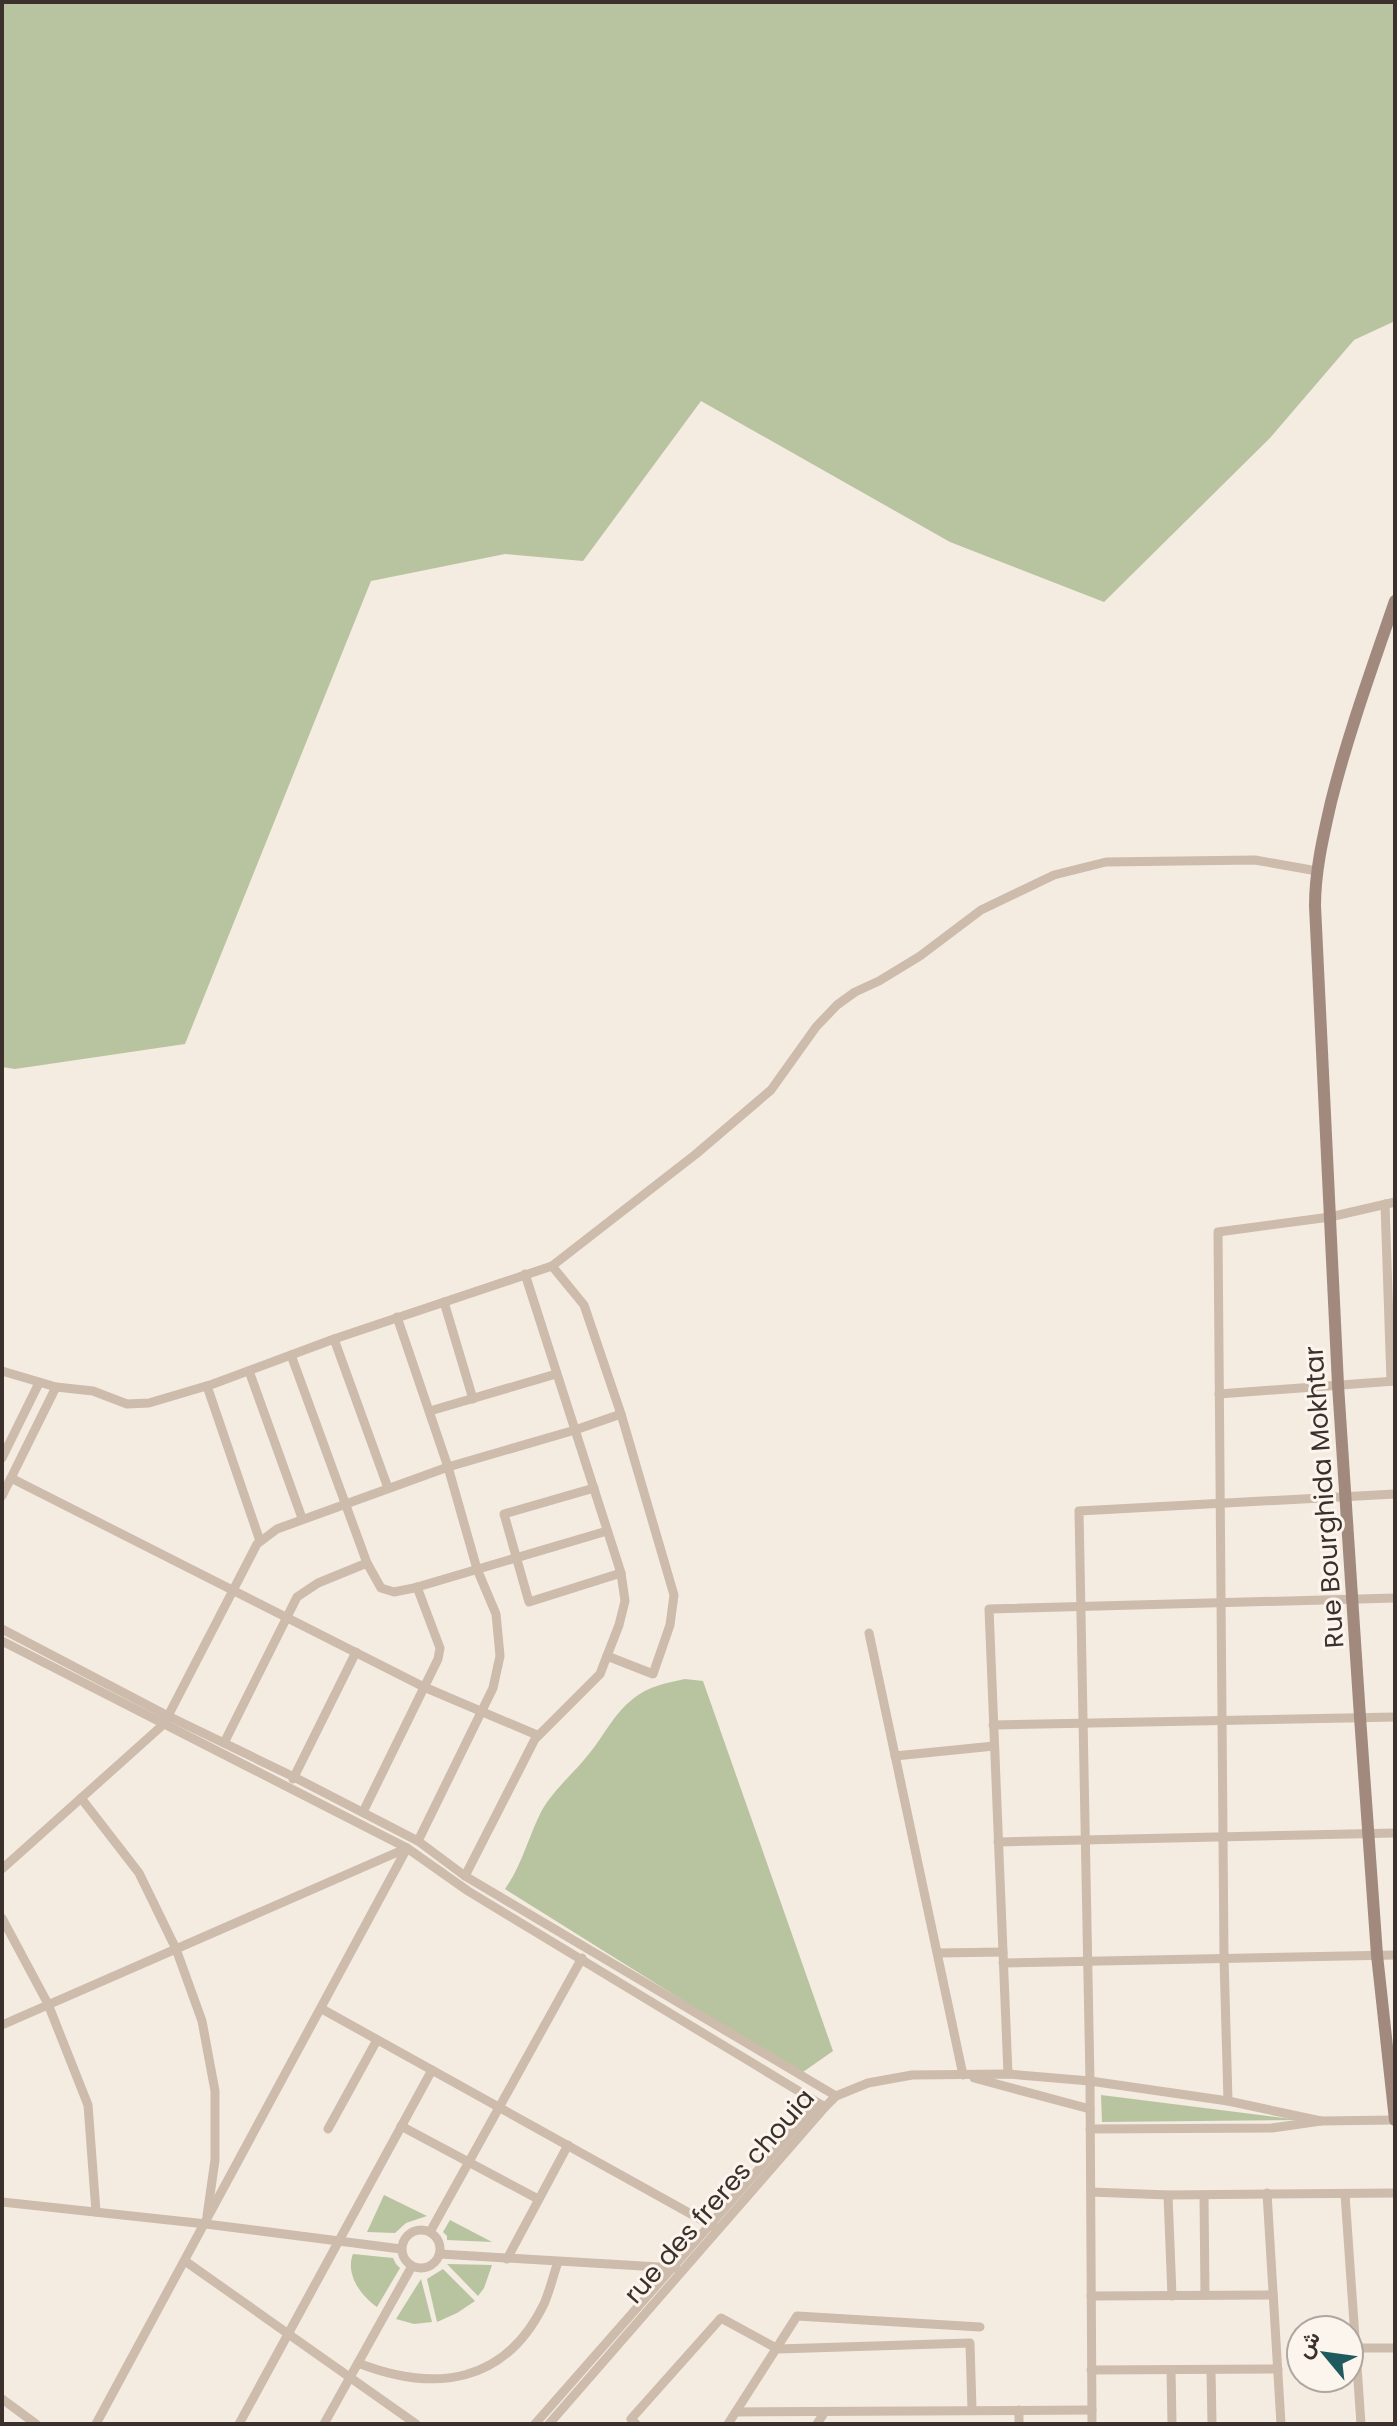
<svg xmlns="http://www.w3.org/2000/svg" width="1397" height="2426" font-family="Poppins,Vazirmatn,sans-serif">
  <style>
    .green { fill: #b8c4a0 }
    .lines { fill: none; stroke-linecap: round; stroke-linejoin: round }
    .minor { stroke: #cdbbac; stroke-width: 9 }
    .secondary { stroke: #a18a7d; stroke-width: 12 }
    .labels { text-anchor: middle; stroke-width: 6; stroke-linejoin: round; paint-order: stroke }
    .street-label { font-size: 26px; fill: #3b302b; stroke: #fbf5ee }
  </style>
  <rect width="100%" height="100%" fill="#f4ebe1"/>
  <g class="green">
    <polygon points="2,2 1395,2 1395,321 1354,340 1270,438 1104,602 950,542 701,401 583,561 505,554 371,581 185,1044 15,1069 2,1067"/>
    <path d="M 685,1679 L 703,1681 L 833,2051 L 803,2072 L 687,2003 L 505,1889 C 522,1865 528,1838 541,1812 C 553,1790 573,1774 588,1755 C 604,1736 614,1713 634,1698 C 649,1686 667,1683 685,1679 Z"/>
    <polygon points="1101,2095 1300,2120 1102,2122"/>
    <polygon points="384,2195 427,2216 406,2223 395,2233 367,2232"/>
    <polygon points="450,2220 492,2242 447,2240 447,2236 443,2232"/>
    <path d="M 353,2254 L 393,2258 L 396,2264 L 400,2268 L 377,2307 C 361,2296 345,2274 353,2254 Z"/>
    <polygon points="447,2264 492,2265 484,2288 478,2296"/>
    <polygon points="443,2269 475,2301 457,2313 437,2322 427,2279"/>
    <polygon points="421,2279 432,2322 414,2324 396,2319"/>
  </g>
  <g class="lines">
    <g class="minor">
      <polyline points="1385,1204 1391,1381"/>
      <polyline points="552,1266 584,1305 621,1414 674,1595 670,1625 653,1674 607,1656"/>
      <polyline points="444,1302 473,1399"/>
      <polyline points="397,1317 448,1467 477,1569 496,1614 500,1656 493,1688 418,1841"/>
      <polyline points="334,1339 388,1488"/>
      <polyline points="291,1355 367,1563 381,1588 394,1592 414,1588 607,1531"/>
      <polyline points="2,1371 56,1387 93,1391 127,1404 149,1403 213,1384 334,1339 552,1266 696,1154 771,1090 816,1027 837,1005 855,992 879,981 920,956 981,910 1054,875 1106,862 1255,860 1317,871"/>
      <polyline points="249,1371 302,1518"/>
      <polyline points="207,1386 260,1541"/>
      <polyline points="1219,1394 1395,1381"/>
      <polyline points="430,1411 556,1374"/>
      <polyline points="2,1458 39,1383"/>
      <polyline points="11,1478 424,1687 537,1735"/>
      <polyline points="594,1488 504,1514 529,1602 621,1573"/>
      <polyline points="2,1496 56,1387"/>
      <polyline points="2,1629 168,1716 294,1777 418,1841 465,1876 836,2096"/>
      <polyline points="869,1633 963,2075"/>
      <polyline points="2,1641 407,1848 468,1891 825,2107"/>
      <polyline points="168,1716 257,1544 277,1529 448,1467 575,1430 621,1414"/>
      <polyline points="993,1725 1395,1717"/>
      <polyline points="224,1743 297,1597 318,1583 367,1563"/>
      <polyline points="895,1756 994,1746"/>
      <polyline points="293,1779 356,1652"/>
      <polyline points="81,1798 139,1873 176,1949 202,2021 215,2091 215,2160 207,2216"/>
      <polyline points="363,1812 438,1659 440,1648 417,1587"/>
      <polyline points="998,1842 1395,1833"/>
      <polyline points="2,1869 165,1723"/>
      <polyline points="465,1876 535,1739 600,1674 619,1625 625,1601 621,1573 525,1274"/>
      <polyline points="2,1918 48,2004 88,2105 96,2212"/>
      <polyline points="938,1953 1003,1952"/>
      <polyline points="1003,1963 1395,1955"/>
      <polyline points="322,2009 718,2229"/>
      <polyline points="2,2025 407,1848"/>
      <polyline points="1008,2074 989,1609 1395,1598"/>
      <polyline points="974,2078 1090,2109"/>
      <polyline points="1228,2101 1224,1958 1218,1232 1330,1217 1395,1202"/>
      <polyline points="401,2126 538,2199"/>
      <polyline points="328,2129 377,2040"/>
      <polyline points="1090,2129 1272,2128 1321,2121 1395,2120"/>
      <polyline points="1091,2192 1168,2195 1395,2193"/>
      <polyline points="1267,2193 1281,2424"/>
      <polyline points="1345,2194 1361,2424"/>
      <polyline points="1168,2195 1172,2296"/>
      <polyline points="1204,2195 1205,2295"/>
      <polyline points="2,2202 206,2224 401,2249"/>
      <circle cx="421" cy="2249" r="19"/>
      <polyline points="430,2232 582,1958"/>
      <polyline points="440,2254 676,2268"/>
      <polyline points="507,2259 568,2145"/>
      <polyline points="185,2261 416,2424"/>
      <polyline points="1091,2296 1273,2295"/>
      <polyline points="1357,2348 1395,2348"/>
      <path d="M 358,2363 C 435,2393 505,2384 544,2304 C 550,2290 553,2276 558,2262"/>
      <polyline points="1091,2370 1278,2369"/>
      <polyline points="1171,2370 1172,2424"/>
      <polyline points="1211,2370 1212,2424"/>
      <polyline points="2,2399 36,2424"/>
      <polyline points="1019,2410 1019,2424"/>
      <polyline points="736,2412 1092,2410"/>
      <polyline points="96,2424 407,1848"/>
      <polyline points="239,2424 432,2070"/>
      <polyline points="324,2424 412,2266"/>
      <polyline points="535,2424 817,2103"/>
      <polyline points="549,2424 825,2107 836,2096 868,2083 912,2075 1008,2074 1090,2081 1228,2101 1321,2121"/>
      <polyline points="636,2424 631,2419 721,2318 778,2349 970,2343 972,2410"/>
      <polyline points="728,2424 797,2316 980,2327"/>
      <polyline points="817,2424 824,2413"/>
      <polyline points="1092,2424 1090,2081 1079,1511 1395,1494"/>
    </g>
    <path class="secondary" d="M 1395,601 C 1372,668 1348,734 1331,802 C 1323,837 1315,871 1315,906 L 1338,1385 L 1360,1717 L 1377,1955 L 1395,2120"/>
  </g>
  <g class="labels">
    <g class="street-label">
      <text transform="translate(1324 1497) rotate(-94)" y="9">Rue Bourghida Mokhtar</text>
      <text transform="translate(719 2196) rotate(-49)" y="9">rue des freres chouia</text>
    </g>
  </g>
  <rect width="1397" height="2426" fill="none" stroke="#3b302b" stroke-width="8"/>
  <g transform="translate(1325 2354) rotate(299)"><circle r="38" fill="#fbf5ee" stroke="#aea6a0" stroke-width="2"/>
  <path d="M0-6L14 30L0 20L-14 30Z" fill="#1f5a5e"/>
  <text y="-12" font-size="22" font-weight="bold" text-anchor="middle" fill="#3b302b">ش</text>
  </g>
</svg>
